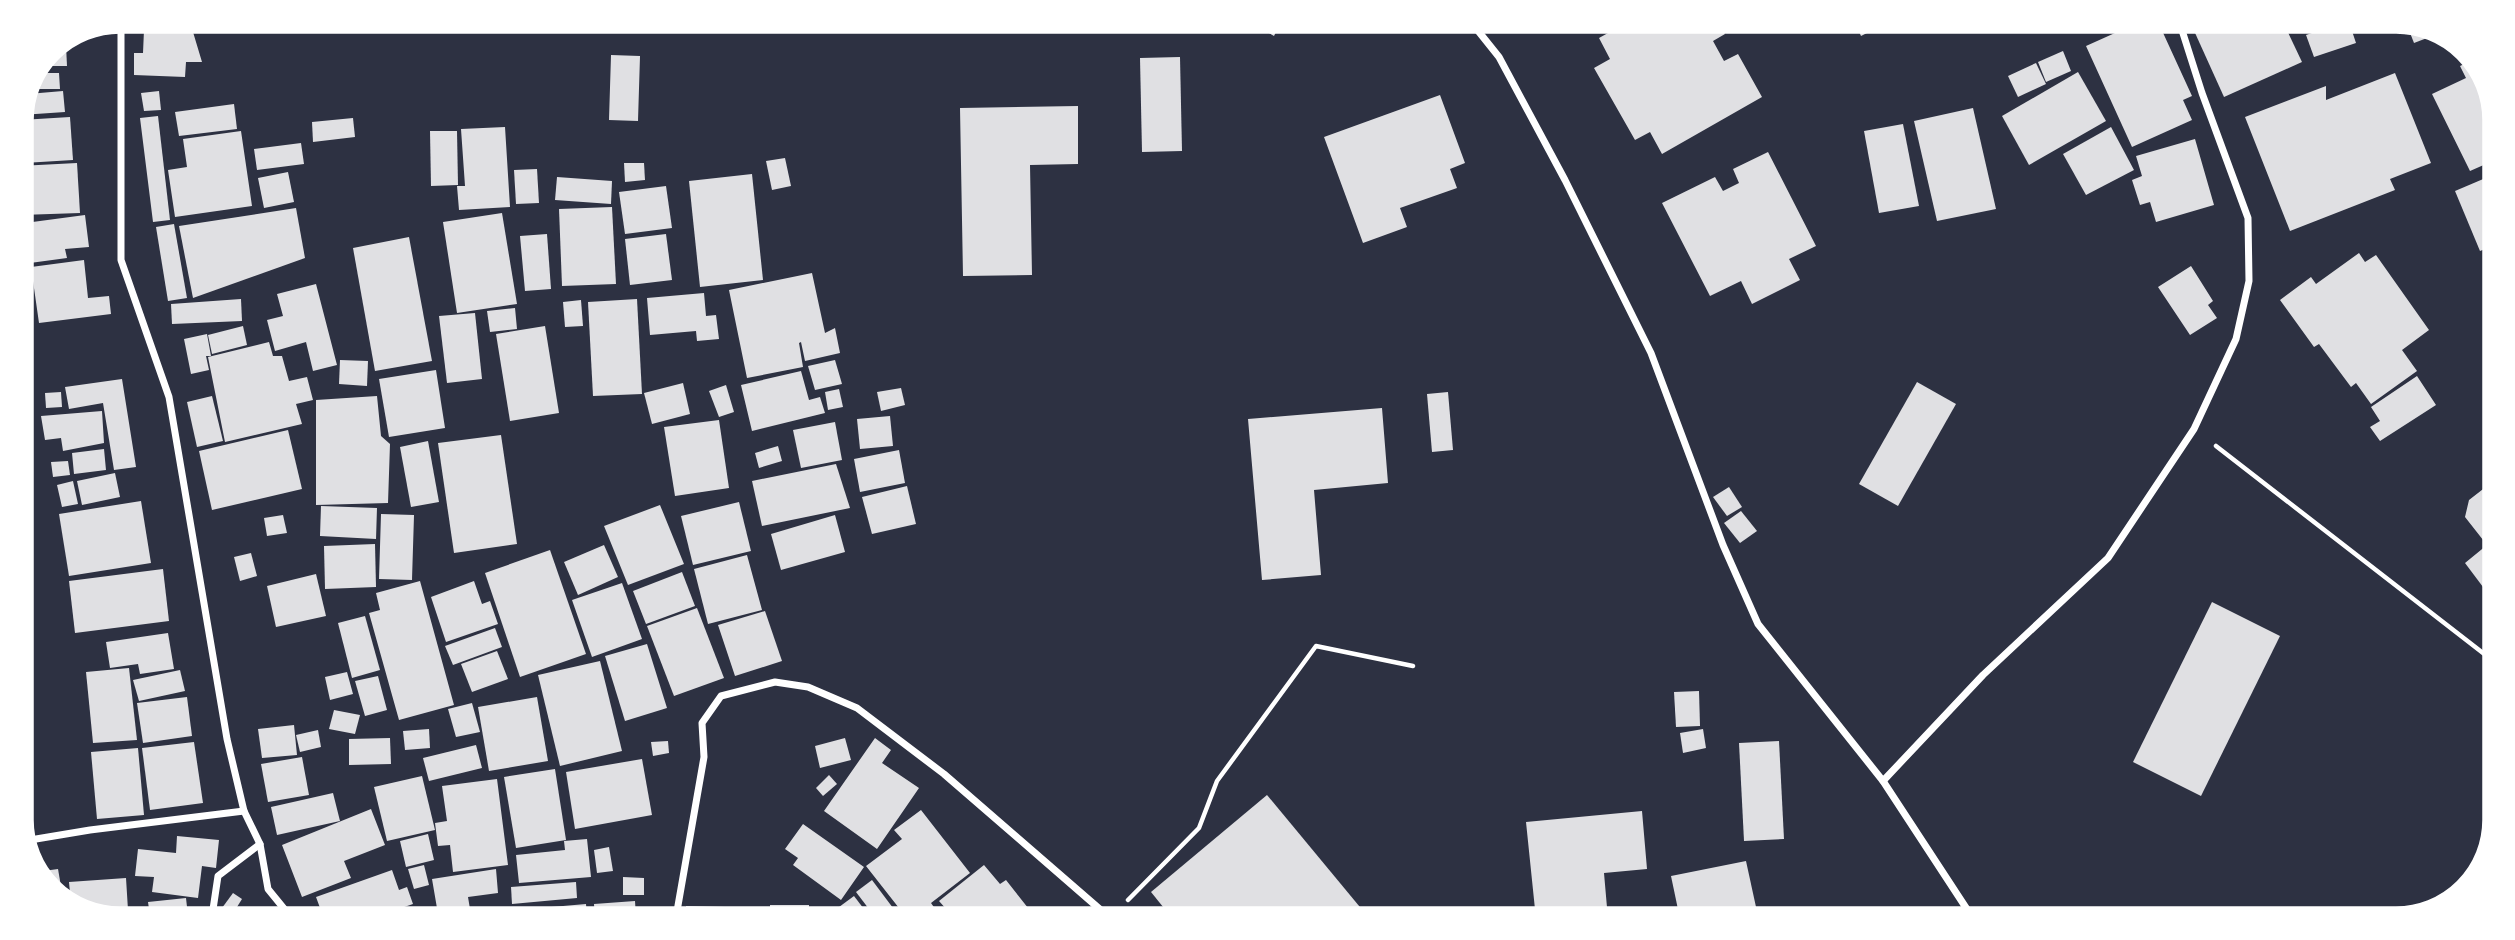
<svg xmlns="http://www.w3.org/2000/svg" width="2515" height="940" font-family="'Work Sans',sans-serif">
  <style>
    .building { fill: #e0e0e3 }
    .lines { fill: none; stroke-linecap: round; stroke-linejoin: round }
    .path { stroke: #fff; stroke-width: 4.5 }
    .minor { stroke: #fff; stroke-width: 7 }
    .rim { fill: none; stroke: #fff; stroke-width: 3.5 }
  </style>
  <rect width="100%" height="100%" fill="#2d3142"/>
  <g class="building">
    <polygon points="189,19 256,20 257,24 190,30"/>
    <polygon points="1263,22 1281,22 1274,36 1260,28"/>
    <polygon points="1580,23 1601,23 1585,32"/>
    <polygon points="1626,23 1719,23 1725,34 1713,41 1724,61 1738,54 1762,97 1662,154 1650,132 1635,140 1594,68 1610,59 1599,38"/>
    <polygon points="1855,23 1887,23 1861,36"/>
    <polygon points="2135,24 2159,24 2192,96 2183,100 2192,120 2132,147 2086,46"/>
    <polygon points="2191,24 2284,24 2302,62 2224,97"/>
    <polygon points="2338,24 2350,25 2356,43 2314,57 2306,35"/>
    <polygon points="2407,25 2428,25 2440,33 2414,43"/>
    <polygon points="144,30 193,32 202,62 186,62 185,77 134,75 134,53 143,53"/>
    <polygon points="58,45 66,45 67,66 41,66 49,48"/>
    <polygon points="2063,51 2071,71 2046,82 2038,62"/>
    <polygon points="611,55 640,56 638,121 609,120"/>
    <polygon points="1180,57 1182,151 1142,152 1140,58"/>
    <polygon points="2475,59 2496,112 2495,160 2470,171 2432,94 2466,78 2460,66"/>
    <polygon points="2036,63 2046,84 2018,97 2008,76"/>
    <polygon points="2078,72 2106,121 2029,165 2002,116"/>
    <polygon points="37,73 59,73 60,89 30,89"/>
    <polygon points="2395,73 2431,163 2390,179 2395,190 2290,231 2245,117 2326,86 2326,100"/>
    <polygon points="63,91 65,112 21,115 28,94"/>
    <polygon points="159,91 161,110 144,111 141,93"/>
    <polygon points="1440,95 1465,163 1450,169 1457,188 1400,208 1407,227 1363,243 1324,137"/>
    <polygon points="234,104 237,129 179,136 175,112"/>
    <polygon points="1078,106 1078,164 1030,165 1032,275 963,276 960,108"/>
    <polygon points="1973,108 1996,209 1937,221 1914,121"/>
    <polygon points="158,116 170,220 153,222 140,118"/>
    <polygon points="70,117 73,160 24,163 21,120"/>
    <polygon points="353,118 355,137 313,142 312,122"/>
    <polygon points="1903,124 1919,206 1879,213 1864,131"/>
    <polygon points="505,127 510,207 459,210 457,186 465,186 461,129"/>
    <polygon points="2111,127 2134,170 2086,195 2063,154"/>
    <polygon points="241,131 252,206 175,217 168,170 187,167 183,139"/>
    <polygon points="430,131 457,131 458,185 431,186"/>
    <polygon points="2195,139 2214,205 2156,222 2150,202 2140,205 2132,180 2142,176 2136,156"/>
    <polygon points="301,143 304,164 257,170 254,149"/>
    <polygon points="1768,152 1816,246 1789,259 1800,280 1752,304 1741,281 1710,296 1662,203 1715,177 1723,191 1739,183 1733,169"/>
    <polygon points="785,158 791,186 772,190 766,161"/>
    <polygon points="77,163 80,213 21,215 19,166"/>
    <polygon points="624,163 644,163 645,180 625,182"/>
    <polygon points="537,169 539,203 516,204 514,170"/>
    <polygon points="288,172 294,202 264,208 258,178"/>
    <polygon points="752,174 763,280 700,287 689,181"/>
    <polygon points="2495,174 2495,245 2480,251 2455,191"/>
    <polygon points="557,177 612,181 611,204 555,200"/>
    <polygon points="666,186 672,228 625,234 619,192"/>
    <polygon points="612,207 616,284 562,286 559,209"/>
    <polygon points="296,208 305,258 193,298 179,226"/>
    <polygon points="502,213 517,304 457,313 443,222"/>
    <polygon points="85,215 89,247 65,249 67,258 30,263 25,223"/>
    <polygon points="174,224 187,298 168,301 156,227"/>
    <polygon points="547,234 551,289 525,291 520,236"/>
    <polygon points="666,234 672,280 630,285 625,239"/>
    <polygon points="409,237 432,361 375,371 353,248"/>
    <polygon points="2359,253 2365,262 2376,255 2429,330 2402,350 2417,371 2371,404 2356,383 2351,387 2319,344 2314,347 2280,300 2311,277 2316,284"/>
    <polygon points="84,260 88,298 109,296 111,314 39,323 31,267"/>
    <polygon points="2191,266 2213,301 2208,305 2217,318 2190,335 2158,287"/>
    <polygon points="812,273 825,333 835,328 840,353 805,361 801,342 799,343 803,367 747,378 729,290"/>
    <polygon points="316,284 337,365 313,371 306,342 275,351 267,320 283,316 277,294"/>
    <polygon points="704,293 706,316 716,315 719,339 697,341 696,331 650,335 647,298"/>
    <polygon points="241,299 242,321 172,324 171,304"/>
    <polygon points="637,299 642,394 593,396 588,302"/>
    <polygon points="581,300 583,326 565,327 563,302"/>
    <polygon points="515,308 517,329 490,332 487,311"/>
    <polygon points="475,313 482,379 447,383 439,316"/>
    <polygon points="243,326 247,345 212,354 208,335"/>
    <polygon points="545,326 559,413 510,421 496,334"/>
    <polygon points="207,334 211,356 206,356 209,370 191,374 184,339"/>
    <polygon points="269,342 273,356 282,356 289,381 307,377 313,400 296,404 302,424 225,442 208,357"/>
    <polygon points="340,360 368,361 367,386 339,384"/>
    <polygon points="835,360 842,384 815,390 808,366"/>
    <polygon points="436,370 445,428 389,437 379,379"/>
    <polygon points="801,371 809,400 820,397 825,413 752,431 741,385"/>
    <polygon points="2417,376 2436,405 2380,441 2370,427 2380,421 2371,407"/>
    <polygon points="122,379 136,467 114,470 103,403 69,409 65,387"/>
    <polygon points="1917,382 1956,404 1898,506 1859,484"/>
    <polygon points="683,383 690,414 652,424 644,393"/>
    <polygon points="726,385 734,412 719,417 709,391"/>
    <polygon points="901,388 905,405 881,411 877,392"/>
    <polygon points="839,389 843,407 828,410 825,392"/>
    <polygon points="61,392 62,407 46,408 45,393"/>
    <polygon points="1448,392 1453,450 1432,452 1427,394"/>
    <polygon points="212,396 223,441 197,447 187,402"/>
    <polygon points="377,396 381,436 390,444 388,503 316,505 316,400"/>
    <polygon points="1382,408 1388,483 1314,490 1321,575 1262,580 1248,419"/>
    <polygon points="102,411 104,443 63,451 61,438 45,440 41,416"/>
    <polygon points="890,416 893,446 860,449 857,419"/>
    <polygon points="719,420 729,488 675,496 664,427"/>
    <polygon points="835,422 842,460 801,468 793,430"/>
    <polygon points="288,430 302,489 212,510 199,451"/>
    <polygon points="501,435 517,544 454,553 438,443"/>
    <polygon points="428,441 439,502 411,507 400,447"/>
    <polygon points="778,446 782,461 759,468 755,453"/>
    <polygon points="104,449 106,470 74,474 72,453"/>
    <polygon points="899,450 905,483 860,492 854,459"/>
    <polygon points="68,461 70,475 53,477 51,462"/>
    <polygon points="836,464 850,508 762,526 752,481"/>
    <polygon points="115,473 120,497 82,505 77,481"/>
    <polygon points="73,481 78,504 62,507 57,485"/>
    <polygon points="907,486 916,524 872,534 862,497"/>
    <polygon points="2487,486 2493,493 2492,587 2486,591 2465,563 2487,545 2465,517 2469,500"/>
    <polygon points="1729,487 1742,507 1727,516 1713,497"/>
    <polygon points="141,501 151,563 69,576 59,514"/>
    <polygon points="739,502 751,551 693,565 681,516"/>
    <polygon points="660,505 684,564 628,585 604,526"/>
    <polygon points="321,506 377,508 376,539 320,536"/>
    <polygon points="1741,511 1757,531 1740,543 1724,523"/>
    <polygon points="381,514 414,515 412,580 379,579"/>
    <polygon points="283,515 287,533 267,536 264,518"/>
    <polygon points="835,515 845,552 781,570 771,534"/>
    <polygon points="375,544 376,587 325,589 324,546"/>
    <polygon points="604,545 618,577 578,595 564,562"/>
    <polygon points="550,550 586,654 520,677 485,573"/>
    <polygon points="251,553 257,576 240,581 234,557"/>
    <polygon points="747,555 762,610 708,624 694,569"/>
    <polygon points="21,556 33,622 19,624 19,557"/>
    <polygon points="163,569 169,621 75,633 69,581"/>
    <polygon points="682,572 695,606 646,624 633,591"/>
    <polygon points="316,574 326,616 276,627 267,586"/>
    <polygon points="420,581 454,705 399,720 369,613 380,610 376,593"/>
    <polygon points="474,581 482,604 490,601 498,624 446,642 431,597"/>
    <polygon points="622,583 642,639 592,657 572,600"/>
    <polygon points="2212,602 2280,636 2201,796 2133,762"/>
    <polygon points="697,608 724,678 674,696 647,626"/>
    <polygon points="765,611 782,661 735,676 718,625"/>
    <polygon points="365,616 380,670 352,678 338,623"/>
    <polygon points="495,628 502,647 453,665 445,646"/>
    <polygon points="168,633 174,669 140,674 138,664 110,668 106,642"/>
    <polygon points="647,644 667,708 625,721 605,656"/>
    <polygon points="497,651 508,679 472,692 461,664"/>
    <polygon points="600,661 622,751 560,766 538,675"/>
    <polygon points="129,668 137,740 93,743 86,672"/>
    <polygon points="180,670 185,691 139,701 133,680"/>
    <polygon points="347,672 353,694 330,700 325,677"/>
    <polygon points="378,676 387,710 365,716 355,681"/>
    <polygon points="1699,691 1700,726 1676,727 1674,692"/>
    <polygon points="187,697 192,736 143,743 137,703"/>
    <polygon points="537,697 548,761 489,771 478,707"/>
    <polygon points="472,703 480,732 456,737 448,709"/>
    <polygon points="334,710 360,715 355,734 329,729"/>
    <polygon points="294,725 297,755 262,758 258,729"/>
    <polygon points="429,729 430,748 405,750 403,731"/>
    <polygon points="1703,729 1706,748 1683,753 1680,733"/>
    <polygon points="318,730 321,747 300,752 296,735"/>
    <polygon points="390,738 391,764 349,765 349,739"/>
    <polygon points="845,738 851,760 820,768 815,746"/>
    <polygon points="875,738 891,750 882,763 919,788 877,849 824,811"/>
    <polygon points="668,741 669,753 653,756 651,742"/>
    <polygon points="1779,741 1784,839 1744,841 1739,743"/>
    <polygon points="194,742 203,803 150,810 142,748"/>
    <polygon points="476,745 482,768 429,781 423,758"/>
    <polygon points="138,748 144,815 97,819 91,752"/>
    <polygon points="302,757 309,795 268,802 261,764"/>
    <polygon points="642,759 652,815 575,829 566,772"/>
    <polygon points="555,769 566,840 516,848 504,777"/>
    <polygon points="829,775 837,784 823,796 816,788"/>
    <polygon points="422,776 435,830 387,841 374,787"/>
    <polygon points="497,779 508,865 453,872 450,845 438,846 435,823 447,821 442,786"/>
    <polygon points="333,793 340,821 277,835 271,807"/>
    <polygon points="1267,795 1369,918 1172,918 1151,892"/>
    <polygon points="371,809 385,845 344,861 351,878 302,897 282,845"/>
    <polygon points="921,810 970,873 931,903 938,913 932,917 906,917 866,866 902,839 894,830"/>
    <polygon points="1642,811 1647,869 1604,873 1608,919 1536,919 1526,822"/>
    <polygon points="803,824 864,867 841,900 793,865 798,858 785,849"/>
    <polygon points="428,834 434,860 406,867 400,841"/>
    <polygon points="177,836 219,840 216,868 202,866 198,898 152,892 154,877 135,876 138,849 176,853"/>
    <polygon points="587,839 591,877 519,883 516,855 565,850 564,841"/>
    <polygon points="609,847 613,871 597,873 594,850"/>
    <polygon points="1746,861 1756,907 1697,919 1680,919 1671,876"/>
    <polygon points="424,865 429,885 414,889 408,869"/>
    <polygon points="984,865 1000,884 1006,880 1032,913 1027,918 938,917 947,910 939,901"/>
    <polygon points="58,869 63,898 40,882 36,872"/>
    <polygon points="496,869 498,893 468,897 470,909 438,914 432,879"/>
    <polygon points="392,870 399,890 407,887 413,904 378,916 323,916 316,897"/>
    <polygon points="623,877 644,878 644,895 623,895"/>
    <polygon points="126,878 128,910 83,913 71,904 69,882"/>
    <polygon points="872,880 896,912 889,917 875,917 856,892"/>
    <polygon points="576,882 577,898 512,904 511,887"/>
    <polygon points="233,893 242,899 232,915 222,908"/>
    <polygon points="854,896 870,917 841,917 835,910"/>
    <polygon points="186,898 188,916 129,915 128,911 149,909 148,902"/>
    <polygon points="635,901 636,917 595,917 594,904"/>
    <polygon points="586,904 587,916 518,916 517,910"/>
    <rect x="770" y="905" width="39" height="12"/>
    <polygon points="686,906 767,908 766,917 686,917"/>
  </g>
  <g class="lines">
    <g class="path">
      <polyline points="2216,446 2492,660"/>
      <polyline points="1128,900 1199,828 1217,781 1316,646 1413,666"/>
    </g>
    <g class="minor">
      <polyline points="121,19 121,260 169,397 227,739 244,811 260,844 268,889 290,916"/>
      <polyline points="1471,22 1499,57 1565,180 1651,353 1723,545 1758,624 1883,781 1974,920"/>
      <polyline points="1883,781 1983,675 2108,558 2194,429 2236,339 2249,281 2248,218 2202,93 2180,24"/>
      <polyline points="24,841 90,830 244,811"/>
      <polyline points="212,916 218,876 260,844"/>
      <polyline points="676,917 704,757 702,723 721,696 775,682 808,687 857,708 944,774 1110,918"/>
    </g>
  </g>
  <path d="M0 0H2515V940H0ZM120 32H2396A88 88 0 0 1 2484 120V820A88 88 0 0 1 2396 908H120A88 88 0 0 1 32 820V120A88 88 0 0 1 120 32Z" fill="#fff" fill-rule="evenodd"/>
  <path class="rim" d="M120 32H2396A88 88 0 0 1 2484 120V820A88 88 0 0 1 2396 908H120A88 88 0 0 1 32 820V120A88 88 0 0 1 120 32Z"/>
</svg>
